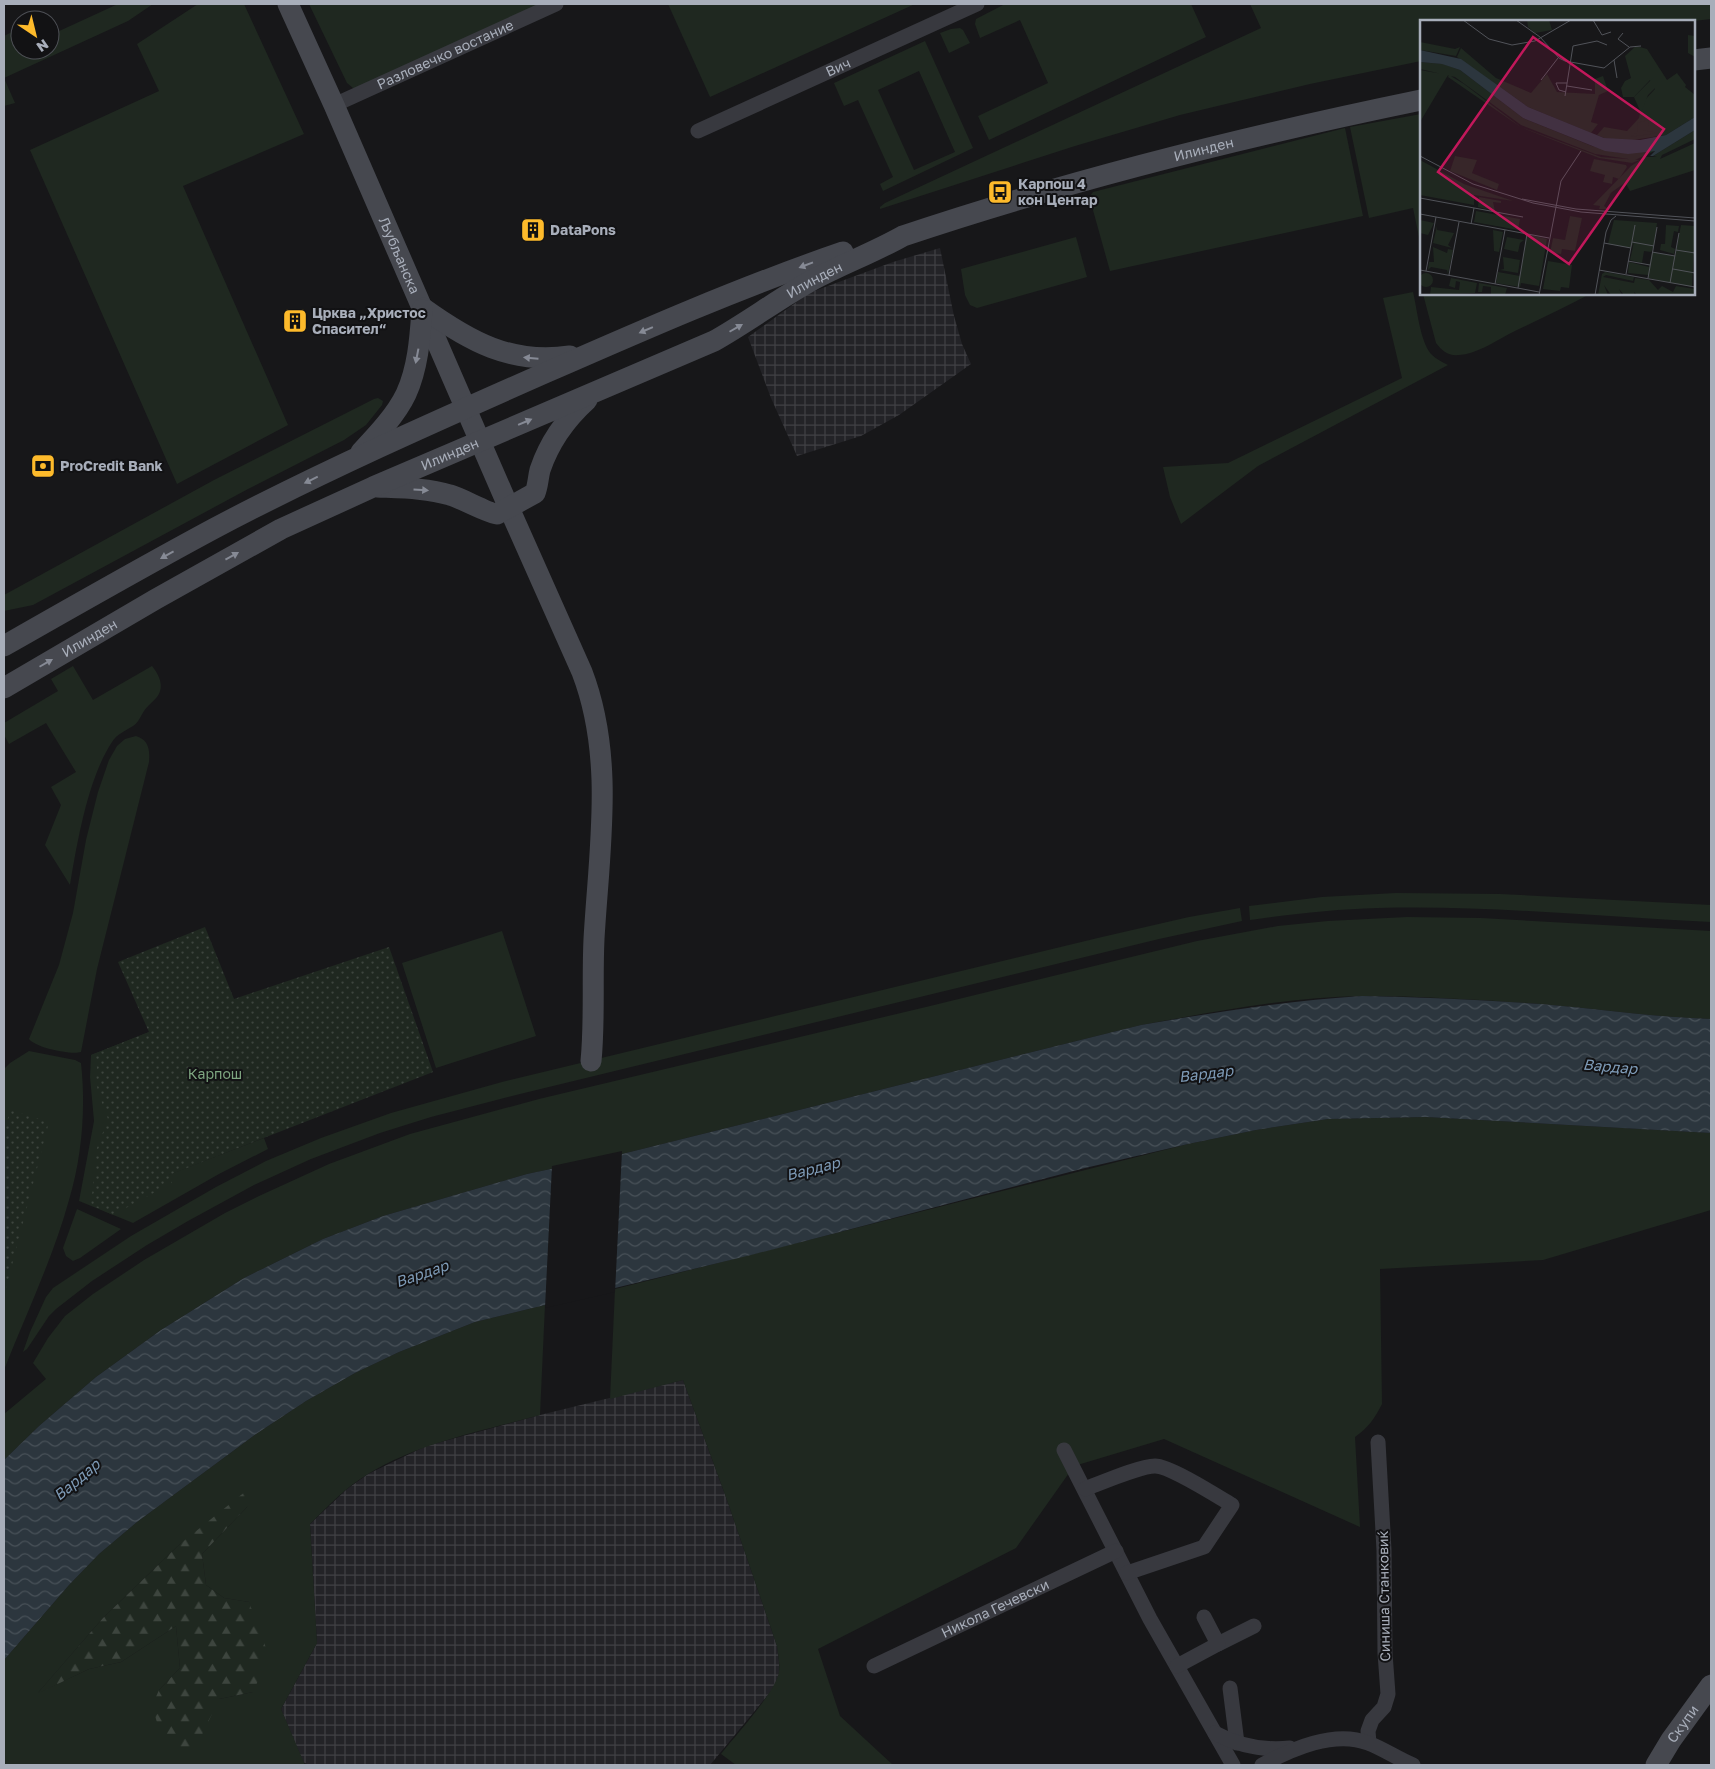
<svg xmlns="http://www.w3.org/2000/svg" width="1715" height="1769" font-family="'Golos Text',sans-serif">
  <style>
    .industrial { fill: url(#industrial-grid) }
    .grass { fill: #1f2820; fill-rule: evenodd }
    .forest { fill: url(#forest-firs) }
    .park { fill: url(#park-dots) }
    .water { fill: url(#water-waves) }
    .pier { fill: #171719 }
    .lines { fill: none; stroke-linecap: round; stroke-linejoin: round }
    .street { stroke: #38393f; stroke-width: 15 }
    .secondary { stroke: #46484f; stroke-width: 21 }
    .oneway { fill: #868a95 }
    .labels { text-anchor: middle; stroke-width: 4; stroke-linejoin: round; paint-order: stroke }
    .street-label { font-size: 14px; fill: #a8aeba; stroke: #121214 }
    .poi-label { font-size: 14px; font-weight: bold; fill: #a8aeba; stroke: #121214; text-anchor: start }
    .park-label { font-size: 14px; fill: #7ea681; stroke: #121214 }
    .water-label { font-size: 15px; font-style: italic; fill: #7e9bb7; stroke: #121214 }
    .inset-road { fill: none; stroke: #515359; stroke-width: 1 }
    .view { fill: #c2185b; fill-opacity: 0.15; stroke: #c2185b; stroke-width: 2.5 }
    .inset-edge { fill: none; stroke: #a8aeba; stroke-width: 2.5 }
  </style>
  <defs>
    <pattern id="industrial-grid" width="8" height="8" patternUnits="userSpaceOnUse" patternTransform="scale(1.25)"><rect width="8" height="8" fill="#232327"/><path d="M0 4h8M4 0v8" fill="none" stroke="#404044"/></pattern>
    <pattern id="forest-firs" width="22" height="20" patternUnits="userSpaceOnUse" patternTransform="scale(1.25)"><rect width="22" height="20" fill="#1f2820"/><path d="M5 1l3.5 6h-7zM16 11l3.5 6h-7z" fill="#3d453e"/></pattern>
    <pattern id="park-dots" width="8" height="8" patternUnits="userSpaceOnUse" patternTransform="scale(1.25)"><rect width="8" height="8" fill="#1f2820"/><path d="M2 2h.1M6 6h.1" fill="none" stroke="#3d453e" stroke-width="1.8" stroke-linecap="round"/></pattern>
    <pattern id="water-waves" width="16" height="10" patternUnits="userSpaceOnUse" patternTransform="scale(1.25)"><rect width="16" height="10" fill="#2c363e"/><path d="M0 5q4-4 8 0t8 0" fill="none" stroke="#485158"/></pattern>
  </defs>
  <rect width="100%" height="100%" fill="#171719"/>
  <g class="industrial">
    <polygon points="940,248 954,316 962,344 971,364 899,415 861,436 797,456 771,398 748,337 809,293 893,262"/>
    <polygon points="683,1380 727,1500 777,1646 779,1661 779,1675 773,1689 710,1765 309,1765 303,1762 281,1709 317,1643 310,1524 347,1489 368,1474 426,1446 540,1415"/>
  </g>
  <g class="grass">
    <polygon points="118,4 153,4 128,21 4,78 15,103 4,106 4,36 20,28 20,50 50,50 50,20 38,20 49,15 57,32"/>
    <polygon points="198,4 244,4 304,134 183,186 288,425 177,484 30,150 159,91 137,44"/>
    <polygon points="309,4 556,4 359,93 347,83"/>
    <polygon points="668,4 915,4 710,97"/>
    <polygon points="1005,4 1191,4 1206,37 989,140 978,116 1048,83 1020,20 980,38 975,24 976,19"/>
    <polygon points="1250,4 1711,4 1711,19 1694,21 1421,21 1421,61 1310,84 1180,115 1075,146 880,209 880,207 885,203 1261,28"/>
    <polygon points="960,28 963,30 970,43 949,53 940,33 951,29"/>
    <path d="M 925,41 L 973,148 L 883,191 L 880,184 L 893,177 L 858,100 L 844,106 L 834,83 ZM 919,71 L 955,152 L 914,170 L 878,90 Z"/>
    <polygon points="1421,114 1421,247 1413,208 1369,218 1350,127"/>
    <polygon points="1345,128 1363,216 1110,271 1091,203 1090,196 1093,192"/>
    <polygon points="1076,237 1087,277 977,308 970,305 965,295 961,269"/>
    <path d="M 1413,292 C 1417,308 1420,341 1431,354 C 1436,359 1442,362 1448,365 L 1258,466 L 1181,524 L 1170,497 L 1163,467 L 1228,463 L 1402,378 L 1383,298 Z"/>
    <path d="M 1423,294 L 1590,294 C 1563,308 1536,321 1509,334 C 1494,342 1476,354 1459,355 C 1448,356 1442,351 1436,343 Z"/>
    <polygon points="378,398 383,401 382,405 366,425 344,440 248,489 33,605 4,611 4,595 214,480 374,399"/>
    <path d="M 73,666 L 93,700 L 152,666 C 159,675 165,686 157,697 C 153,702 147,706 144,711 C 140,717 139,722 133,726 C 125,731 117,734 112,742 C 88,778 77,843 70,885 L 45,845 L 61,805 L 51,787 L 76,772 L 46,723 L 9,744 L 4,735 L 4,723 L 58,691 L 51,679 Z"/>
    <path d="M 136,736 C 149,740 150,750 149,762 L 97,969 L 81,1052 C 71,1055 36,1048 29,1039 L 59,965 L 73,913 L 86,840 L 98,792 L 109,760 L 117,746 L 125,739 Z"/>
    <path d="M 1396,893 L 1500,894 L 1711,905 L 1711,922 C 1601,917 1489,905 1378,908 C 1336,909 1293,914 1250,920 L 1249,906 L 1322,897 Z"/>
    <polygon points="1240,908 1242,921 1159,939 520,1094 431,1117 380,1133 311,1159 254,1185 188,1221 147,1245 92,1281 56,1309 49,1316 27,1349 23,1352 30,1332 46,1297 53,1288 131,1236 216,1187 266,1161 321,1138 391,1113 502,1082 1102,937 1189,917"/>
    <path d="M 1407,917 L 1481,918 L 1711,931 L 1711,1019 C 1654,1017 1598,1009 1541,1004 C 1482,1000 1422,996 1363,996 C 1288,997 1214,1012 1141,1025 L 622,1154 L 527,1174 L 383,1216 L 323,1239 L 244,1278 L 161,1330 L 96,1377 L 39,1426 L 4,1460 L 4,1414 L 46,1379 L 33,1363 L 48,1338 L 65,1316 L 93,1294 L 144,1260 L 225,1213 L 259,1196 L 329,1164 L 410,1134 L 539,1099 L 926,1007 L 1197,941 L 1278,926 L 1328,921 Z"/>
    <polygon points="502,931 536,1036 436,1068 402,963"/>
    <polygon points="149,1032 168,1175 264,1138 268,1149 219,1174 133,1223 79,1201 94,1121 90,1077 91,1055"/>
    <path d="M 29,1051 L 75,1060 L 81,1063 C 86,1108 82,1157 69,1200 C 53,1258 26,1314 4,1370 L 4,1069 L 10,1063 Z"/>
    <path d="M 1426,1117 L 1711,1133 L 1711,1210 L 1543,1260 L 1380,1269 L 1382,1404 C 1375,1418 1368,1428 1355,1437 L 1360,1527 L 1164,1439 L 1074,1466 L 1016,1548 L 818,1649 L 840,1716 L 893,1765 L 736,1765 L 721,1754 C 736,1735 771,1697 778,1676 C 781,1667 778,1655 777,1646 L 727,1500 L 683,1380 L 610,1399 L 615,1289 L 1188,1144 L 1256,1130 L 1328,1119 Z"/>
    <polygon points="77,1209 121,1229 80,1258 73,1261 66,1256 63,1248"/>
    <path d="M 545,1305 L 540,1415 C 482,1431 420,1442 368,1474 C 346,1487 328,1506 310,1524 L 317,1643 L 281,1709 L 305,1765 L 4,1765 L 4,1660 L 69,1585 L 99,1554 L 137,1522 L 256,1434 L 306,1401 L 355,1373 L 399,1352 L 475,1322 ZM 248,1506 L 202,1554 L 206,1585 L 224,1598 L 249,1602 L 253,1692 L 219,1699 L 159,1690 L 180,1668 L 176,1626 L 121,1662 L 89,1669 L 38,1693 L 103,1618 L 180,1544 Z"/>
  </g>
  <polygon class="forest" points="246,1491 248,1506 202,1554 206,1585 224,1598 249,1602 269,1656 253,1692 219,1699 195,1750 164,1745 152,1706 159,1690 180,1668 176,1626 121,1662 89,1669 37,1694 103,1618 180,1544"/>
  <g class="park">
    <polygon points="205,927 234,999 389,947 433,1072 169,1175 172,1183 113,1215 91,1205 97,1148 108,1119 99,1095 96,1082 97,1067 91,1055 149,1032 118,962"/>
    <polygon points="10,1110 49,1122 4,1296 4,1133"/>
  </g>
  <path class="water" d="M 1362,996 C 1421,997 1481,1000 1541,1004 C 1598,1009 1654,1017 1711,1019 L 1711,1133 L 1426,1117 L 1328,1119 L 1256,1130 L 1188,1144 L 1085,1168 L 751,1255 L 475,1322 L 399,1352 L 355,1373 L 306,1401 L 256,1434 L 137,1522 L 99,1554 L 69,1585 L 4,1660 L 4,1460 L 39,1426 L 96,1377 L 161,1330 L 244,1278 L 323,1239 L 383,1216 L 527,1174 L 622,1154 L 1141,1025 C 1215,1012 1286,1001 1362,996 Z"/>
  <polygon class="pier" points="622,1151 615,1292 545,1308 552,1166"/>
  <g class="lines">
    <g class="street">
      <path id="s1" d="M 334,105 L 556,4"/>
      <path id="s2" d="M 698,131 L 977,4"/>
      <polyline points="1064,1450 1150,1619 1233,1765"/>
      <path d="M 1085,1489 C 1101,1483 1140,1466 1155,1466 C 1170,1466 1217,1496 1232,1505 L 1204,1547 L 1127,1573"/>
      <polyline points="1218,1644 1254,1626"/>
      <path id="s3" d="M 874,1666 L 1116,1551"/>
      <polyline points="1177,1666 1218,1644 1204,1617"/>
      <polyline points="1230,1688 1237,1743"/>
      <path d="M 1215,1733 C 1239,1746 1262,1751 1290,1748"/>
      <polyline points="1369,1743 1368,1731 1372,1720 1384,1707 1388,1694 1385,1653 1384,1550 1378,1442"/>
      <path d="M 1262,1765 C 1292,1749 1334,1730 1368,1743 C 1384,1749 1398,1759 1413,1765"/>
    </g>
    <g class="secondary">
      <path id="s4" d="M 288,4 L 334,105 L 509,508 L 582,672 C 615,758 599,850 594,939 C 592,979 595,1021 591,1061"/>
      <polyline points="1694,60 1711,58"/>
      <path d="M 423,308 C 469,341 511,365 570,356"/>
      <path d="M 361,452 C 377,435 396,415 406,394 C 418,368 420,338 422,310"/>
      <path d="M 377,487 C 401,488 427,488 450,495 C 461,498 490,514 497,514 L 535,493 C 538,486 538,478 540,470 C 549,443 566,419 587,400"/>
      <path d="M 4,646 C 74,606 144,566 215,528 C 323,471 434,422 545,373 C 643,330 741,287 843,252"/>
      <path id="s5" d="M 4,688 L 156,599 L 281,529 L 373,487 L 714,341 C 746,323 777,300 809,282 C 840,265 873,253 903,236 C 1073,179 1246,136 1421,100"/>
      <path id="s6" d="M 1656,1765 L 1671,1740 L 1711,1685"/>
    </g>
  </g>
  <defs><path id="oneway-solid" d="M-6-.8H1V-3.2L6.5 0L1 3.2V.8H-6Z" transform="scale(1.25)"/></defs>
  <g class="oneway">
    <use href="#oneway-solid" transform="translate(806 265) rotate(159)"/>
    <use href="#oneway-solid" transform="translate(736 328) rotate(-30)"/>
    <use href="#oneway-solid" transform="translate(646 330) rotate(157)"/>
    <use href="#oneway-solid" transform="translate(417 356) rotate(101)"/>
    <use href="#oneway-solid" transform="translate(531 358) rotate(-175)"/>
    <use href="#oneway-solid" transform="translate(525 422) rotate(-23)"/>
    <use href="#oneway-solid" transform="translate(311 480) rotate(154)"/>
    <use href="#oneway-solid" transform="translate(421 490) rotate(4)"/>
    <use href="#oneway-solid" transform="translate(167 555) rotate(151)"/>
    <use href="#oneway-solid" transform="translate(232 556) rotate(-29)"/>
    <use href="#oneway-solid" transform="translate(46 663) rotate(-30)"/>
  </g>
  <defs>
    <symbol id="bus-square" viewBox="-11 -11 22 22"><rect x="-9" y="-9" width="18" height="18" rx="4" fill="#fdba2b" stroke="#121214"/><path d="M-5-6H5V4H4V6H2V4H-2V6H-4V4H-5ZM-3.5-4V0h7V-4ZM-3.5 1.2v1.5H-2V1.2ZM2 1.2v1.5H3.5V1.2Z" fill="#111"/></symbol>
    <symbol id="building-square" viewBox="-11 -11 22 22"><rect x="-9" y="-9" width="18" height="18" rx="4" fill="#fdba2b" stroke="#121214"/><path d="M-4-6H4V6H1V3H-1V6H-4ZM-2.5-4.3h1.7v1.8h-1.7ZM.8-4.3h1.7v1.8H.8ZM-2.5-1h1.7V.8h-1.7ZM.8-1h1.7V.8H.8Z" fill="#111"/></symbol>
    <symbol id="bank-square" viewBox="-11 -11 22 22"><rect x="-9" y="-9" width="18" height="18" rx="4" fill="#fdba2b" stroke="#121214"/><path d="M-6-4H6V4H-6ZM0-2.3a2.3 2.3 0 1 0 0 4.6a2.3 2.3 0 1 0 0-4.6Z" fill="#111"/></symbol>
  </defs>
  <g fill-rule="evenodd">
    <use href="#bus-square" x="986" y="178" width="28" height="28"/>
    <use href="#building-square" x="519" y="216" width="28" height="28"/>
    <use href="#building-square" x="281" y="307" width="28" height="28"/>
    <use href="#bank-square" x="29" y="452" width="28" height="28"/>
  </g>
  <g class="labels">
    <g class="street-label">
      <text dy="5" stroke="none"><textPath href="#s1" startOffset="122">Разловечко востание</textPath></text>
      <text dy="5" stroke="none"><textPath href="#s2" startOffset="154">Вич</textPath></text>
      <text dy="5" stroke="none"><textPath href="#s5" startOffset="1321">Илинден</textPath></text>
      <text dy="5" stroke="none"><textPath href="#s4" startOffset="275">Љубљанска</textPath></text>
      <text dy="5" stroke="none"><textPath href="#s5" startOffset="909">Илинден</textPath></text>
      <text dy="5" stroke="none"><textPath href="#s5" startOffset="504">Илинден</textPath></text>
      <text dy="5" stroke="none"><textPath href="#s5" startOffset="99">Илинден</textPath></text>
      <text transform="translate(1384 1596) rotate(-91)" y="5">Синиша Станковиќ</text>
      <text dy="5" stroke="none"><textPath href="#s3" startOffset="134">Никола Гечевски</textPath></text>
      <text dy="5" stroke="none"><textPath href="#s6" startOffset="49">Скупи</textPath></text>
    </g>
    <g class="poi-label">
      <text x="1018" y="189">Карпош 4<tspan x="1018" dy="16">кон Центар</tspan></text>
      <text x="550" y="235">DataPons</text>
      <text x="312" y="318">Црква „Христос<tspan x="312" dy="16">Спасител“</tspan></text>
      <text x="60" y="471">ProCredit Bank</text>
    </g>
    <g class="park-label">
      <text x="215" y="1079">Карпош</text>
    </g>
    <g class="water-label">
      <text transform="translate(1610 1067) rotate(5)" y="5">Вардар</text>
      <text transform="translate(1206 1074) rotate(-7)" y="5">Вардар</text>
      <text transform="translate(813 1169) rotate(-14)" y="5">Вардар</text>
      <text transform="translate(422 1274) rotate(-19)" y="5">Вардар</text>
      <text transform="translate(77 1480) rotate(-40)" y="5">Вардар</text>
    </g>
  </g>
  <g transform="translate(1420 20)">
    <rect width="275" height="275" fill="#171719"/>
    <path d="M 107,0 L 129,0 L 132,10 L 115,13 L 108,7 ZM 268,15 L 275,16 L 275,37 L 268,33 ZM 0,22 L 35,29 L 40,27 L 36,36 L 0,30 ZM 216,26 L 227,29 L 247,60 L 257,53 L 266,65 L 265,67 L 275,75 L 275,97 L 246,115 L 207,121 L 184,118 L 177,115 L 184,107 L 207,111 L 219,98 L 222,83 L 235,69 L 230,60 L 214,77 L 203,77 L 201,68 L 205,61 L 211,58 L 205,36 ZM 41,28 L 76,58 L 111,73 L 127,54 L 137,72 L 175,74 L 175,59 L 183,56 L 188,71 L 179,75 L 171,102 L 178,104 L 171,113 L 108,87 L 37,37 ZM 0,42 L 23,44 L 40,50 L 103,98 L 172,126 L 199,133 L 237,130 L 215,140 L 175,134 L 101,105 L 35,57 L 0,49 ZM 0,50 L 28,55 L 0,102 ZM 29,55 L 44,64 L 102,108 L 28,57 ZM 103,108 L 181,137 L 220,140 L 212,143 L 179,138 ZM 275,110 L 275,119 L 242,135 L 240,139 L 275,123 L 275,150 L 210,171 L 206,164 L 210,159 L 188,175 L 191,173 L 184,186 L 188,189 L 179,189 L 180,186 L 173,185 L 211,146 L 226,137 L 237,137 L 233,136 ZM 35,136 L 57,140 L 52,153 L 79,164 L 77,170 L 30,151 ZM 0,140 L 44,164 L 93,181 L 54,175 L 54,185 L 0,175 ZM 59,177 L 81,181 L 81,183 L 73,182 L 75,191 L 58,187 ZM 56,191 L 100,199 L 98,210 L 54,202 ZM 150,196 L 162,198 L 155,231 L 142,229 L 141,234 L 130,233 L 133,218 L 145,220 ZM 0,200 L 14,203 L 8,215 L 0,213 ZM 194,200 L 237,203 L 234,226 L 231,232 L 224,231 L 222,243 L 210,240 L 214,222 L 211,228 L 188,224 ZM 246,205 L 259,206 L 258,212 L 254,211 L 251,227 L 255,229 L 254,234 L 240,230 L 241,224 L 245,224 ZM 261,205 L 275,206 L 272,267 L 228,258 L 228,255 L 208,253 L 209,242 L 229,247 L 232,232 L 255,236 ZM 17,206 L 17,210 L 34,213 L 28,225 L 32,228 L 13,223 ZM 73,210 L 83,212 L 79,232 L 74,231 ZM 107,214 L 127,219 L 119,266 L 101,263 L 100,267 L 76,263 L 78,252 L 100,256 ZM 87,217 L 104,220 L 100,223 L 98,232 L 84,229 ZM 13,227 L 27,233 L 28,229 L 33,230 L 28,254 L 27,250 L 11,247 L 8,250 L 9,242 L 14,242 ZM 83,237 L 100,240 L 98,253 L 80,250 L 84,249 ZM 128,241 L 152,245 L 149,268 L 141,267 L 140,271 L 123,269 ZM 185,252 L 214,257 L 213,261 L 186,255 L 183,257 L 214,263 L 215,258 L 229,260 L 238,270 L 242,266 L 253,272 L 256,266 L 275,269 L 275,275 L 217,275 L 214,272 L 215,275 L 204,275 L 199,269 L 202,275 L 191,275 L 184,265 L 188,275 L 178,275 L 182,254 ZM-1 260a7 7 0 1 1 14 0a7 7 0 1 1-14 0ZM 31,258 L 57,263 L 55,273 L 10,275 L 11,267 L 39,270 L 40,262 L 36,261 L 35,268 L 29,266 ZM 59,263 L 87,268 L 85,275 L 71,275 L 71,267 L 63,266 L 62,272 L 58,272 Z" fill="#1f2820"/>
    <path d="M 234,57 L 242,61 L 228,75 L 221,93 L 214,77 ZM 228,100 L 229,106 L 223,110 L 237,113 L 210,117 L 218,112 L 217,103 Z" fill="#1f2820"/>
    <path d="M 174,139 L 206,145 L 207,147 L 199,159 L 193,157 L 192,164 L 183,162 L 185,155 L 170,151 Z" fill="#1f2820"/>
    <path d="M 0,30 L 41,39 L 108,87 L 184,118 L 220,120 L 246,115 L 275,97 L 275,110 L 233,136 L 230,136 L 235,131 L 208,134 L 185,131 L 103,98 L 40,50 L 22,44 L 0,42 Z" fill="#2c363e"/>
    <path class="inset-road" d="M 43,0 L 69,19 L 92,25 L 115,21 L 151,0M 96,0 L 120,17 L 139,38 L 145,41 L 184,48 L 210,27 L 221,26M 173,0 L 182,15 L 191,12M 203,13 L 198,19 L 209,27M 194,40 L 197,58M 121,60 L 138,38M 147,66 L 172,70M 146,72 L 139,70 L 136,63 L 147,63M 145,76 L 153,26 L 177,21 L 187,25M 0,136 L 53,164 L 113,183 L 161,192 L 275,201M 0,178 L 103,197M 102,179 L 156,189 L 275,198M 0,194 L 129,218M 51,204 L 54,188M 212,222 L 234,226M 184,223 L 211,228M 256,230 L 275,233M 232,232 L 255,236M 208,241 L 230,245M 253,249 L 275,253M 0,250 L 119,272M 179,250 L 275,267M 6,251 L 16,197M 206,254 L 215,205M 29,255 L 39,202M 228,258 L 237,207M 250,263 L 259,213M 75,264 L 85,210M 98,268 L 107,214M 119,275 L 141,161 L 161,131M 175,275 L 186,212 L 191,200 L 196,196"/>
    <path class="view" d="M 113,17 L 244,109 L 149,244 L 18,152 Z"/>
    <rect width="275" height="275" class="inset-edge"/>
  </g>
  <rect width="1715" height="1769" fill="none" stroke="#a8aeba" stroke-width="10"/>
  <g transform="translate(35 35) rotate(145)"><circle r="24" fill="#121214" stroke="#4e5056"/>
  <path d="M0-4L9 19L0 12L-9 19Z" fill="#fdba2b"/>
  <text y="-8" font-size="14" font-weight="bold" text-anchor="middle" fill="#a8aeba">N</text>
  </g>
</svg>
